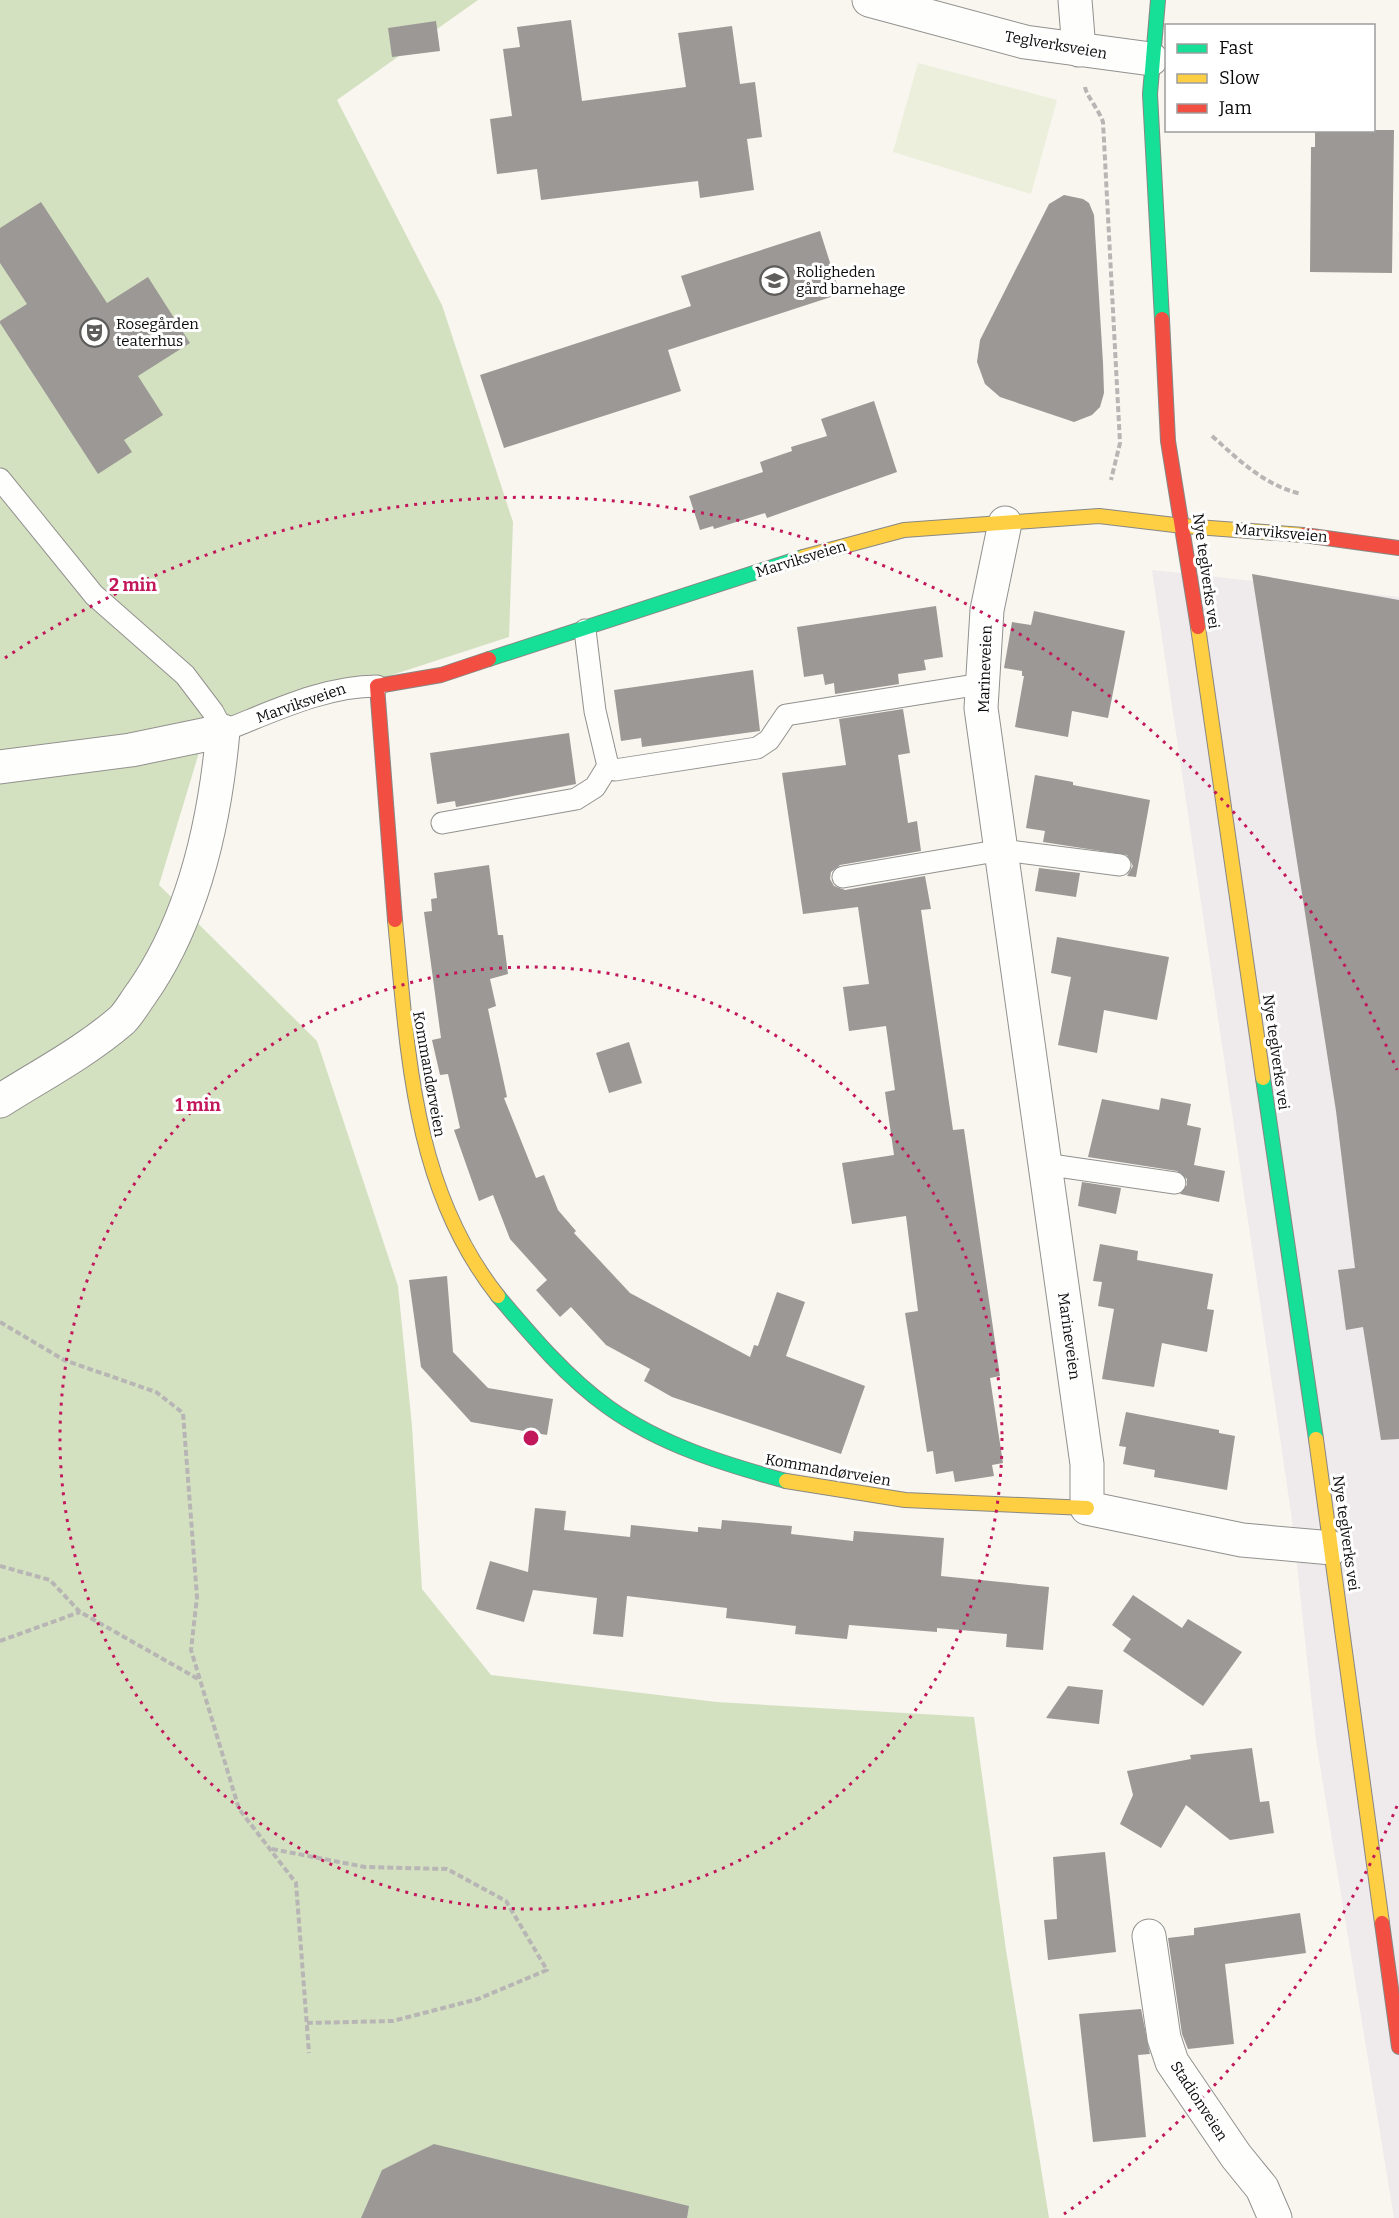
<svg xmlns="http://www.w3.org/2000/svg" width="1399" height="2218" font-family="Bitter,serif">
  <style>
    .industrial { fill: #efeaeb }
    .forest { fill: #d4e1c1 }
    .pitch { fill: #ebefdb }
    .building { fill: #9b9895 }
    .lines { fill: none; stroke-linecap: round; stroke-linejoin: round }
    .lane-casing { stroke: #92918e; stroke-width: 23 }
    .street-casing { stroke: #92918e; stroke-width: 35 }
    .fast-casing { stroke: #888784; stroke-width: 16 }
    .slow-casing { stroke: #888784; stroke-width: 16 }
    .jam-casing { stroke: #888784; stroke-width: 16 }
    .path { stroke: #b7b6b5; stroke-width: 4; stroke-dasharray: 6 3; stroke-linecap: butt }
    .lane { stroke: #fefefd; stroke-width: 21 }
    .street { stroke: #fefefd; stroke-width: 33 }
    .fast { stroke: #16e098; stroke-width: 14 }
    .slow { stroke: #ffcf43; stroke-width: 14 }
    .jam { stroke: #f24e42; stroke-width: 14 }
    .ring { fill: none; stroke: #c2185b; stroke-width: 3; stroke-dasharray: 3 6 }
    .labels { text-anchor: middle; stroke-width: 6; stroke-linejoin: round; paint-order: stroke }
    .street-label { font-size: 15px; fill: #0b0b0b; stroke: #fff }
    .poi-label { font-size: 15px; fill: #0b0b0b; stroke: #fff; text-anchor: start }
    .centre { fill: #c2185b; stroke: #fff; stroke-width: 3 }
    .ring-label { font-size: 18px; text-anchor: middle; font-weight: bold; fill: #c2185b; stroke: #fff; stroke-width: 6; stroke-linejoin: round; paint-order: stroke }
  </style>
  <rect width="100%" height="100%" fill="#f8f6ef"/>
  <polygon class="industrial" points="1152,570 1399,597 1399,2218 1394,2218 1316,1741 1292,1519"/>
  <polygon class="forest" points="0,0 478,0 337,100 442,305 513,522 509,637 204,736 159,885 317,1041 398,1286 412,1426 422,1589 491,1675 717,1702 974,1717 1006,1950 1049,2218 0,2218"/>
  <polygon class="pitch" points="918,63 1057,100 1031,194 893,152"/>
  <g class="building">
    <polygon points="571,20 582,101 686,87 678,33 732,26 740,84 755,82 762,137 747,139 754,190 700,198 698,181 541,200 537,169 497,174 490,119 512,116 503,49 520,47 517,27"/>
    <polygon points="436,21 440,51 392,57 388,28"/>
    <polygon points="1315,130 1394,130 1392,273 1310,272 1311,147 1315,147"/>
    <polygon points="1064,195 1083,199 1089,203 1094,215 1103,363 1104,393 1100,407 1092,415 1074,422 1000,397 985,384 977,362 980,340 1049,204"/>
    <polygon points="41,202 107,303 148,277 190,343 138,376 163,415 124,440 132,452 98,474 0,323 0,321 27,304 0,263 0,228"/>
    <polygon points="820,231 840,294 668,350 681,391 504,448 480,375 691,306 681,276"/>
    <polygon points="874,401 897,472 767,518 765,513 714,529 713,526 700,530 689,496 763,472 760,462 792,451 791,447 827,436 821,419"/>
    <polygon points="1252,574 1399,600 1399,1439 1381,1440 1363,1327 1346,1330 1338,1270 1355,1268 1336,1111"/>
    <polygon points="936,606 943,657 924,660 926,670 898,674 899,684 835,694 834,683 825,685 823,674 804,677 797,627"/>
    <polygon points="1034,611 1125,631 1108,718 1072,711 1068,737 1015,727 1024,676 1022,676 1022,671 1004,668 1012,622 1031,625"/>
    <polygon points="753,670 760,731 642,747 641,738 621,741 614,690"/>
    <polygon points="903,709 910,753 898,755 908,823 917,821 921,851 840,865 831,872 830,879 834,886 845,890 925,876 931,909 921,910 953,1130 964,1129 1000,1376 990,1378 1003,1463 992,1465 994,1476 955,1482 953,1471 936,1474 933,1451 927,1452 905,1313 918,1311 906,1216 852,1224 842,1163 894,1155 885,1092 895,1090 886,1026 849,1031 843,987 869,984 858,907 803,914 782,773 846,765 839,719"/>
    <polygon points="569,733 576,784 456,807 455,801 437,804 430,753"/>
    <polygon points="1035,775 1073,782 1073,785 1150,800 1136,877 1127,876 1133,866 1127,855 1043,842 1045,831 1026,828"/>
    <polygon points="489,865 498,935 503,935 508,974 490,979 496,1006 488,1009 507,1097 504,1098 536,1178 544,1175 558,1210 576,1231 574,1233 630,1293 750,1357 754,1345 758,1346 777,1292 805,1302 786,1356 865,1386 841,1454 672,1397 644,1381 650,1369 606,1345 571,1307 560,1317 536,1290 547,1280 510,1239 493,1195 479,1201 454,1130 460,1128 448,1074 440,1075 432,1040 441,1038 424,912 432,911 431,899 437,898 434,873"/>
    <polygon points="1039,868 1080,873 1076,897 1035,891"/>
    <polygon points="1057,937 1169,957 1157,1020 1104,1010 1097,1053 1058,1045 1071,977 1051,973"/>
    <polygon points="629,1042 642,1083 609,1093 596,1053"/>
    <polygon points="1161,1098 1191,1104 1187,1125 1201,1128 1194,1165 1225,1171 1219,1202 1180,1194 1187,1185 1187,1179 1177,1171 1088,1157 1102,1099 1159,1110"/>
    <polygon points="1082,1182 1121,1188 1116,1214 1078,1206"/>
    <polygon points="1100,1244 1138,1251 1137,1260 1213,1274 1207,1309 1214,1310 1207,1352 1162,1343 1154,1387 1102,1379 1114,1309 1098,1306 1102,1282 1093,1281"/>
    <polygon points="447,1276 453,1352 488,1388 553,1399 547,1435 471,1422 421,1367 409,1280"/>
    <polygon points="1126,1412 1219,1430 1219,1433 1235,1436 1227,1490 1154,1477 1155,1470 1123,1464 1126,1447 1119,1446"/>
    <polygon points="535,1508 566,1511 564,1530 630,1537 631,1525 698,1532 698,1527 721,1529 722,1520 792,1526 791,1534 853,1541 854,1531 944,1538 941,1576 1049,1587 1043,1650 1006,1647 1007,1634 937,1628 937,1632 849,1625 847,1639 795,1634 796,1626 726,1618 727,1608 627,1596 623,1637 593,1634 597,1598 533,1590 524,1622 476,1609 490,1561 528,1572"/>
    <polygon points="1133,1595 1182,1628 1188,1619 1242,1652 1203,1706 1123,1651 1131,1639 1112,1625"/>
    <polygon points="1068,1686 1103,1690 1099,1724 1046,1718"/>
    <polygon points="1252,1748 1260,1802 1269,1801 1274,1833 1230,1840 1186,1805 1161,1848 1120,1824 1133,1795 1127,1771 1191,1759 1190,1755"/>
    <polygon points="1105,1852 1116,1952 1048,1960 1044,1920 1057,1919 1053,1857"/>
    <polygon points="1300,1913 1306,1953 1225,1964 1234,2044 1188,2049 1182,2034 1168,1938 1194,1935 1194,1928"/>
    <polygon points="1141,2009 1150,2054 1138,2055 1146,2137 1093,2142 1079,2014"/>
    <polygon points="434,2144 689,2206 687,2218 361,2218 382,2170"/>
  </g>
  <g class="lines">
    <defs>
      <g id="lane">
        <path d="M 0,479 L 94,595 L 185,675 L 213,712 L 223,731 C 272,712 324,686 377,686"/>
        <polyline points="585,630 595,711 608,766 615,770 757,748 769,740 786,715 981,684"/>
        <polyline points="442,823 576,799 595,787 608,766"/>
        <polyline points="843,877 1002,850 1120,865"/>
        <polyline points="1044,1164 1175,1183"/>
      </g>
      <g id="street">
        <polyline points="869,0 1025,42 1151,59"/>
        <polyline points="1075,0 1079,50"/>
        <polyline points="1005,523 987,610 981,708 1087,1464 1087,1508 1242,1540 1332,1548"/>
        <path d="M 0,767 L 131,750 L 223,731 C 215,821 194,919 141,994 C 135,1002 129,1013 122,1020 C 85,1052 41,1075 0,1101"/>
        <polyline points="1149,1936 1164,2038 1172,2062 1236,2156 1262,2188 1275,2218"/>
      </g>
      <g id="fast">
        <polyline points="1158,0 1150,94 1162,319"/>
        <polyline points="489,659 803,557"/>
        <polyline points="1263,1078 1316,1439"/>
        <path d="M 498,1296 C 531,1335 566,1377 608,1407 C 661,1445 724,1464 786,1481"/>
      </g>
      <g id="slow">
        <polyline points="803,557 904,530 1099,516 1183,526 1304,535"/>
        <polyline points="1198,627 1263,1078"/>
        <path d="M 395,920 C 408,1052 412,1187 498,1296"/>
        <polyline points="1316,1439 1382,1923"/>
        <polyline points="786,1481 905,1500 1087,1508"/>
      </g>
      <g id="jam">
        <polyline points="1162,319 1168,441 1198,627"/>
        <polyline points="1304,535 1399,548"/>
        <polyline points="395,920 377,686 441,675 489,659"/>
        <polyline points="1382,1923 1399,2047"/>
      </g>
    </defs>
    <use href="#lane" class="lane-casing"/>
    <use href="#street" class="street-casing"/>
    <use href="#fast" class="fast-casing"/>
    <use href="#slow" class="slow-casing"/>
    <use href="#jam" class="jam-casing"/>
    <g class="path">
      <path d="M 1085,87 C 1086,95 1099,110 1103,122 L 1120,443 L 1111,480"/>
      <path d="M 1212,436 C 1240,461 1264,485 1301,494"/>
      <polyline points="0,1322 64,1360 156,1392 183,1413 197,1597 191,1650 239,1809 296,1883 309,2053"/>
      <polyline points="0,1566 50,1580 80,1612 200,1680"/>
      <polyline points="0,1641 80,1612"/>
      <polyline points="272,1849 365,1867 447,1869 506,1901 547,1970 478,1999 393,2021 307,2023"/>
    </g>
    <use href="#lane" class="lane"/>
    <use href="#street" class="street"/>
    <use href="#fast" class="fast"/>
    <use href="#slow" class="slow"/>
    <use href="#jam" class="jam"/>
  </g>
  <g class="ring">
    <circle cx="531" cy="1438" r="471"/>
    <path d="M1397 1806A941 941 0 0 1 1064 2214M5 658A941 941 0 0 1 1397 1070"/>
  </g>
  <defs>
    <symbol id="school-ring" viewBox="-11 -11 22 22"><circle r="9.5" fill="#fff" stroke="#5e5d5b" stroke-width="1.5"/><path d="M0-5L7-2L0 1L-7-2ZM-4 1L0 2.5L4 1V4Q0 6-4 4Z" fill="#5e5d5b"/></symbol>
    <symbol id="theatre-ring" viewBox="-11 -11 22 22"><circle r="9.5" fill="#fff" stroke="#5e5d5b" stroke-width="1.5"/><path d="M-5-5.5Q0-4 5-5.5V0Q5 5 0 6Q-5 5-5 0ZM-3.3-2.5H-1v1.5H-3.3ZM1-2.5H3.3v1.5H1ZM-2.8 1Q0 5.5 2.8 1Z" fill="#5e5d5b"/></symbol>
  </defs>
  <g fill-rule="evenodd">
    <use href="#school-ring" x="758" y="264" width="33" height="33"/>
    <use href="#theatre-ring" x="78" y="316" width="33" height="33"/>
  </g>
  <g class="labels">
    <g class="street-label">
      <text transform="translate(1056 45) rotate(10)" y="5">Teglverksveien</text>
      <text transform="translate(1281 533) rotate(5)" y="5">Marviksveien</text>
      <text transform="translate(801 559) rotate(-17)" y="5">Marviksveien</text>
      <text transform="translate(1206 571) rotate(82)" y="5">Nye teglverks vei</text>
      <text transform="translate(985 669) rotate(-88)" y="5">Marineveien</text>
      <text transform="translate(301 703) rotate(-19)" y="5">Marviksveien</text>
      <text transform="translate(1276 1052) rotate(82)" y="5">Nye teglverks vei</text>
      <text transform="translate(429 1074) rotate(80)" y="5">Kommandørveien</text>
      <text transform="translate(1069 1336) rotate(82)" y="5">Marineveien</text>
      <text transform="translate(828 1470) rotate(10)" y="5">Kommandørveien</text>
      <text transform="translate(1346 1533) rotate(82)" y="5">Nye teglverks vei</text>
      <text transform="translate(1199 2101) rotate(57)" y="5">Stadionveien</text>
    </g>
    <g class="poi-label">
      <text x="796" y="277">Roligheden<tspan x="796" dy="17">gård barnehage</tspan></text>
      <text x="116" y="329">Rosegården<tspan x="116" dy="17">teaterhus</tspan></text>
    </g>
  </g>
  <circle cx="531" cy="1438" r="9" class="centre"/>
  <g class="ring-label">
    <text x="133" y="591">2 min</text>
    <text x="198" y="1111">1 min</text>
  </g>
  <rect x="1165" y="24" width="210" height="108" fill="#ffffff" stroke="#9d9d9d" stroke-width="1.5"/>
  <rect x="1177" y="44" width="30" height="9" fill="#16e098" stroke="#9d9d9d" stroke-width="1.5"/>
  <text x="1219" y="54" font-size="18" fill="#0b0b0b">Fast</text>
  <rect x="1177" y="74" width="30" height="9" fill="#ffcf43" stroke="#9d9d9d" stroke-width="1.5"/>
  <text x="1219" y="84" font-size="18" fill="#0b0b0b">Slow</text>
  <rect x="1177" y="104" width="30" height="9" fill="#f24e42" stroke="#9d9d9d" stroke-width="1.5"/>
  <text x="1219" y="114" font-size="18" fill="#0b0b0b">Jam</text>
</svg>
